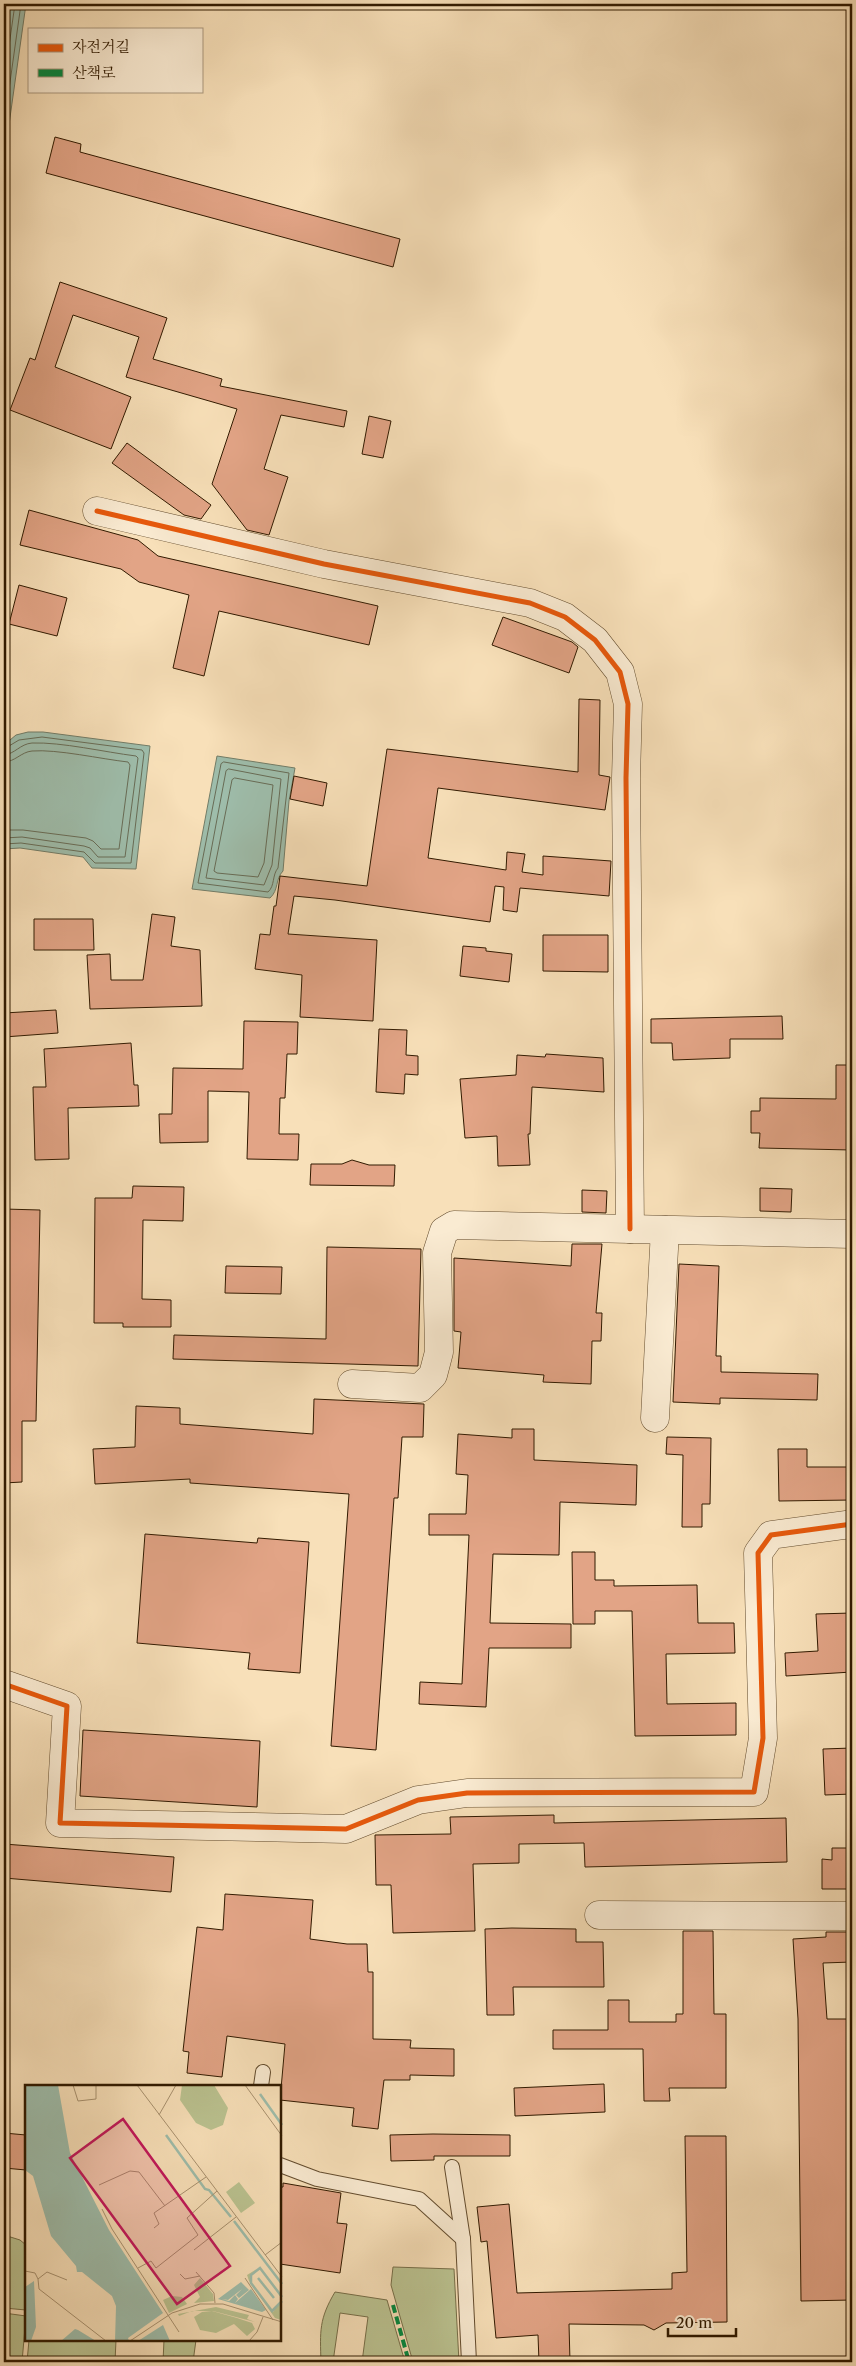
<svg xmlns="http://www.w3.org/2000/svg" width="856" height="2366" font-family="'Libre Caslon Text','Noto Serif KR',serif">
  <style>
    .green { fill: #bbc391; stroke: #766e48 }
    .water { fill: #9ebdab; stroke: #727c67 }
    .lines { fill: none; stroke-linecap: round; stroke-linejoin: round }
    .shore { stroke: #686c56; stroke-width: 1 }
    .building { fill: #e2a486; stroke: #311a00 }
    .service-casing { stroke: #634c2e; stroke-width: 16 }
    .minor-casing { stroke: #634c2e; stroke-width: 29 }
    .service { stroke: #faebd2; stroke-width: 14 }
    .minor { stroke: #faebd2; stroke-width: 28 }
    .quiet { stroke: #00873e; stroke-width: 4; stroke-dasharray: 8 4; stroke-linecap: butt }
    .cycleway-casing { stroke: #faebd2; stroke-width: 8 }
    .cycleway { stroke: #e8590c; stroke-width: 5 }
    .inset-river { fill: none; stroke: #9ebdab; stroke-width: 2.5 }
    .inset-road { fill: none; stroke: #a8916f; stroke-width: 1 }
    .view { fill: #c2185b; fill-opacity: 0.15; stroke: #c2185b; stroke-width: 2.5 }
    .inset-edge { fill: none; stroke: #311a00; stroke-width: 2.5 }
  </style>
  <rect width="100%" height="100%" fill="#f8e0b9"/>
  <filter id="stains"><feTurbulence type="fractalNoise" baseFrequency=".004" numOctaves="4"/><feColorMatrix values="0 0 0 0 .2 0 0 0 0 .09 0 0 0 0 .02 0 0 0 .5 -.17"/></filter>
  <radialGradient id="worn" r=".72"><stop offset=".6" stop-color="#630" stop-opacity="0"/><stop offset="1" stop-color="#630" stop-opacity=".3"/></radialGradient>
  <g class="green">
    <polygon points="4,2235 20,2240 26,2245 26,2310 4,2308"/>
    <polygon points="393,2267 454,2269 459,2362 413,2362 391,2285"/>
    <path d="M 335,2292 L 387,2300 L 405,2362 L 362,2362 L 368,2317 L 340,2313 L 333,2362 L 321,2362 C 320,2331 319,2319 335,2292 Z"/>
    <polygon points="4,2313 26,2316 22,2362 4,2360"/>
    <polygon points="29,2340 116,2340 115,2362 27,2362"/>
    <polygon points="164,2340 196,2340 193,2362 163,2362"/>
  </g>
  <g class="water">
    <polygon points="4,4 26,4 4,160"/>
    <polygon points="28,732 43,732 150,746 136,869 92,868 83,857 20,848 4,849 4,745 16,735"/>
    <path d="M 217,756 L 295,768 L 289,801 L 283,871 C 275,879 279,890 270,898 L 192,889 Z"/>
  </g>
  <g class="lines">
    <g class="shore">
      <polyline points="4,81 15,4"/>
      <polyline points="4,125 21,4"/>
      <polyline points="4,749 19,740 42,737 142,750 144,753 131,863 95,863 84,852 21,843 4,844"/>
      <path d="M 4,755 C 15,754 20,744 32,743 C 62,742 104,752 136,756 L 138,758 L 125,857 L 98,857 L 90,848 L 84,846 L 22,837 L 4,838"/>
      <path d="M 4,762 C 15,762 21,752 32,751 C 57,749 101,759 128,762 L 130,765 L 119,849 L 101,849 L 93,841 L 86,838 L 23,830 L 4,830"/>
      <path d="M 224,762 L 289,773 L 278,868 C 272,875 275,886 268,892 L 198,883 L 221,764 Z"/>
      <polygon points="229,769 281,779 272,865 264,885 206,878 226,771"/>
      <polygon points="235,778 273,785 264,863 258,877 217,873 214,871 232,780"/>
    </g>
  </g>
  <g class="building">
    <polygon points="55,137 81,144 80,152 400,239 393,267 46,173"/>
    <polygon points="60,282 167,318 153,359 222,379 220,386 347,411 344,427 281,415 264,469 288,477 269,535 247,530 212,484 237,409 126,377 139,337 73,315 55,367 131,397 111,449 10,410 30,358 35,360"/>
    <polygon points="369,416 391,421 383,458 362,454"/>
    <polygon points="127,443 211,505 201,519 184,515 112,463"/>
    <polygon points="29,510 138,540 158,556 378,606 369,645 219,611 204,676 173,668 189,595 139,582 121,569 20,545"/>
    <polygon points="19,585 67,598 57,636 9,624"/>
    <polygon points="503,617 572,642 578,647 569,673 492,645"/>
    <polygon points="579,699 600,700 599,775 610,777 605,810 438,788 428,858 506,870 507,852 525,854 522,872 543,875 543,856 611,861 609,896 520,888 517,912 503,910 504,887 495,886 490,922 335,900 294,896 288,934 377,940 373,1021 300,1017 302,975 255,969 260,934 270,935 274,906 276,906 280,876 367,886 387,749 578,772"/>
    <polygon points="294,776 327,783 323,806 290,799"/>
    <polygon points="152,914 175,917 171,946 200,950 202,1006 90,1009 87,955 110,954 111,980 143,980"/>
    <polygon points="34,919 93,919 94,950 34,950"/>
    <polygon points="543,935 608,935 608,972 543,971"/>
    <polygon points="463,946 486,948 486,951 512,954 509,982 460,976"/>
    <polygon points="56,1010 58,1033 4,1037 4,1013"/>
    <polygon points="782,1016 783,1039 730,1039 730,1058 673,1060 672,1043 651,1043 651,1019"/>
    <polygon points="244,1021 298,1022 297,1054 287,1054 285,1098 280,1098 279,1134 299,1134 298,1160 247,1159 249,1092 208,1091 208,1142 160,1143 159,1114 172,1114 173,1068 243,1069"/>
    <polygon points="379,1029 407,1030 406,1055 418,1056 418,1075 405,1074 404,1094 376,1092"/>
    <polygon points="131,1043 134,1085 138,1085 139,1106 68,1108 69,1159 35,1160 33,1087 46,1087 44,1049"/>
    <polygon points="546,1054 603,1058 604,1092 532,1087 530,1134 528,1134 530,1165 498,1166 497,1136 465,1138 460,1079 516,1075 517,1055 545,1057"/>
    <polygon points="836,1065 852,1065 852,1150 759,1148 760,1133 751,1133 751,1111 760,1111 760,1098 836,1099"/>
    <polygon points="352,1160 369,1165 395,1165 394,1186 310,1185 311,1164 342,1164"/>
    <polygon points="133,1186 184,1187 183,1221 143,1220 142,1299 171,1300 171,1327 123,1327 123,1323 94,1323 95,1198 132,1198"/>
    <polygon points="760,1188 792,1189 791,1212 760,1211"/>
    <polygon points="582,1190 607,1191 606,1213 582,1212"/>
    <polygon points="4,1209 40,1210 36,1421 22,1421 22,1482 4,1483"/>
    <polygon points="572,1244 602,1244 596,1313 602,1313 601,1341 592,1341 591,1384 543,1382 544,1375 458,1368 461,1332 454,1331 454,1258 571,1266"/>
    <polygon points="327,1247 421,1249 418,1366 173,1359 174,1335 326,1339"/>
    <polygon points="679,1264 719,1266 716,1356 721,1356 721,1372 818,1374 817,1400 720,1398 720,1404 673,1402"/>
    <polygon points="226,1266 282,1267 281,1294 225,1293"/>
    <polygon points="314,1399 424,1404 423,1437 402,1437 398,1498 394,1498 376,1750 331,1746 349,1494 190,1483 190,1479 95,1484 93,1449 135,1447 136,1406 180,1408 180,1424 313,1434"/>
    <polygon points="512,1429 534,1429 534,1460 637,1465 636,1505 560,1502 559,1555 493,1554 490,1623 571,1624 571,1648 489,1648 486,1707 419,1704 420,1682 462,1684 469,1535 429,1535 429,1514 466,1514 468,1475 456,1474 458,1434 512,1438"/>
    <polygon points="667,1437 711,1438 710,1504 702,1504 702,1527 682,1527 683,1455 666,1454"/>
    <polygon points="778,1449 807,1449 807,1467 852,1467 852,1500 779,1501"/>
    <polygon points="145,1534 257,1543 258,1538 309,1542 300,1673 248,1669 250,1653 137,1643"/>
    <polygon points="572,1552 595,1552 595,1580 614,1580 614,1586 697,1585 698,1623 734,1623 735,1653 666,1654 667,1704 736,1703 736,1735 635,1736 632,1611 595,1611 595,1624 573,1624"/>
    <polygon points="852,1613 852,1672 786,1676 785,1653 818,1651 816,1614"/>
    <polygon points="83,1730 260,1741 257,1807 80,1796"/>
    <polygon points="852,1748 852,1794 825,1795 823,1749"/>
    <polygon points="554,1815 554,1823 786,1818 787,1862 585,1867 584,1843 519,1844 519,1863 473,1864 475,1931 393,1933 391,1885 376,1885 375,1835 451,1834 450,1817"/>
    <polygon points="4,1844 174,1857 171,1892 4,1878"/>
    <polygon points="832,1848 852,1848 852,1889 822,1889 822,1859 832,1860"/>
    <polygon points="225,1894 313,1900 310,1939 347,1944 367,1944 368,1972 373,1972 373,2039 411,2040 410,2048 454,2049 454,2076 410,2075 410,2080 384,2080 378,2129 352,2126 354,2108 280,2100 285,2044 227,2036 222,2077 187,2073 189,2052 183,2051 197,1927 223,1930"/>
    <polygon points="512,1928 576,1929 576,1942 603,1942 604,1987 513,1987 514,2015 487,2015 485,1929"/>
    <polygon points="683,1931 713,1931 714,2014 726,2014 726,2088 669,2088 670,2101 644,2101 643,2049 553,2049 553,2030 608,2030 608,2000 629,2000 629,2022 676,2022 676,2014 683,2014"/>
    <polygon points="826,1932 852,1932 852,1962 823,1963 827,2019 852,2019 852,2300 801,2301 798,2019 793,1939 826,1937"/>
    <polygon points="604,2084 605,2112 515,2116 514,2088"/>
    <polygon points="4,2133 26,2135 26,2170 4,2168"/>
    <polygon points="433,2134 510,2135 510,2156 434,2156 434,2160 391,2161 390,2135"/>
    <polygon points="685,2136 726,2136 727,2322 666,2323 654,2330 644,2325 569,2324 570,2362 539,2362 538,2335 496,2338 487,2241 481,2242 477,2207 509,2204 517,2293 672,2289 672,2273 687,2272"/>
    <polygon points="283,2183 341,2193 337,2223 347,2224 340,2273 280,2264 280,2187 283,2187"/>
  </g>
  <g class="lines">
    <defs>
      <g id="service">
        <polyline points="261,2086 263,2072"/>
        <polyline points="280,2165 317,2179 419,2199 463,2239"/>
        <polyline points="452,2167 463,2239 469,2362"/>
      </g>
      <g id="minor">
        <polyline points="97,511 324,564 530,603 565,617 595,640 620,672 628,704 626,778 630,1229"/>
        <polyline points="352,1384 420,1388 433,1375 439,1352 437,1253 444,1231 454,1225 852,1234"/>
        <polyline points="655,1418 665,1230"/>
        <polyline points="4,1684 67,1706 60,1823 346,1829 418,1800 467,1793 754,1792 763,1738 758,1553 771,1535 852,1524"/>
        <polyline points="599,1915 852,1916"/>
      </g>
    </defs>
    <use href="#service" class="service-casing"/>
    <use href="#minor" class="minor-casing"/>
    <use href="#service" class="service"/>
    <use href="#minor" class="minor"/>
    <polyline class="quiet" points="393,2305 409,2362"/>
    <defs>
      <g id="cycleway">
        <polyline points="97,511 324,564 530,603 565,617 595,640 620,672 628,704 626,778 630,1229"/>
        <polyline points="4,1684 67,1706 60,1823 346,1829 418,1800 467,1793 754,1792 763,1738 758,1553 771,1535 852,1524"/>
      </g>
    </defs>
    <use href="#cycleway" class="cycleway-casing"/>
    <use href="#cycleway" class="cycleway"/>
  </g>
  <g transform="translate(25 2085)">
    <rect width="256" height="256" fill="#f8e0b9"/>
    <path d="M 157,0 L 189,0 L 203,23 L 198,40 L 186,45 L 171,38 L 155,15 ZM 214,97 L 230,118 L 216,128 L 201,107 ZM 232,184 L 225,190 L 226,198 L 248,227 L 256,216 L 256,235 L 250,233 L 224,196 L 222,190 ZM 175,193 L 188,209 L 189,216 L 169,218 L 175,212 L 169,200 ZM 147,211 L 157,212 L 162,219 L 144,228 L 138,215 ZM 191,222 L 224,230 L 222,234 L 230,237 L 188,226 L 167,226 L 154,231 L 153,229 ZM 177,227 L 187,226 L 212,233 L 227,238 L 230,244 L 222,251 L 209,239 L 191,248 L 175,245 L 169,232 Z" fill="#bbc391"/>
    <path d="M 0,0 L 33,0 L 45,68 L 84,145 L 138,228 L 103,253 L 104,256 L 90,256 L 91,221 L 87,211 L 57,187 L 52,187 L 51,181 L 26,151 L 8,91 L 0,85 ZM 9,196 L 11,242 L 6,256 L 0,256 L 0,202 ZM 216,197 L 224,205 L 214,213 L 211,210 L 217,204 L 203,215 L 197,214 L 204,216 L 210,210 L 213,214 L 210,218 L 226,204 L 241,225 L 237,227 L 193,214 ZM 138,240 L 145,256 L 113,256 ZM 50,244 L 53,245 L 71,256 L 36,256 Z" fill="#9ebdab"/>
    <path class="inset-river" d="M 235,9 L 257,40M 141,50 L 180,104 L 184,105 L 206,132M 209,136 L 257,199M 233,193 L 249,213M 257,212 L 235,183 L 226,190 L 226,198 L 247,226 L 257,216"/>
    <path class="inset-road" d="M 48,0 L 53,16 L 71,14 L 71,0M 112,0 L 257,192M 220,0 L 257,51M 134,30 L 151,0M 74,100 L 105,86 L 114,87 L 140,121M 77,124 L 87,144 L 154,247M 129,143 L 134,139 L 129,128 L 181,92M 169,165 L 211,132M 240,170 L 257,157M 113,183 L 126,176 L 131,183 L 173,150 L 162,133 L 192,106M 0,186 L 10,188 L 13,194M 171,187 L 189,208 L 190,218M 155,189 L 160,194 L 175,191M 220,193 L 248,235M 42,195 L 22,187 L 13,194 L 14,204 L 81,256M 105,256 L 147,228 L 175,219 L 198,219 L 257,237M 224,256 L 232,247 L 238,232"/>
    <path class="view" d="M 98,34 L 205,181 L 152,219 L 45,73 Z"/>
    <rect width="256" height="256" class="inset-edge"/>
  </g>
  <rect width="856" height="2366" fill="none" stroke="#f8e0b9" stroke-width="20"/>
  <rect x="5" y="5" width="846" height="2356" fill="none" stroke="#311a00" stroke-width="2.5"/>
  <rect x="10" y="10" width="836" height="2346" fill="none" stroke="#311a00"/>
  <rect x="28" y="28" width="175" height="65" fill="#faebd2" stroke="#aa977e"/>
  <rect x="38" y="44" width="25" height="8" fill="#e8590c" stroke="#aa977e"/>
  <text x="72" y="52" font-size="15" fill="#311a00">자전거길</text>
  <rect x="38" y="69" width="25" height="8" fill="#00873e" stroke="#aa977e"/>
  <text x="72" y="78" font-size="15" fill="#311a00">산책로</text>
  <path d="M668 2328v8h68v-8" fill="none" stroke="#311a00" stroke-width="2.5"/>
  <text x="676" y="2328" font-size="15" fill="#311a00" stroke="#faebd2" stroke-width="4" paint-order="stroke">20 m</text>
  <rect width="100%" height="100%" filter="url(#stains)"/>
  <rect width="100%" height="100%" fill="url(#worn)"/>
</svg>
